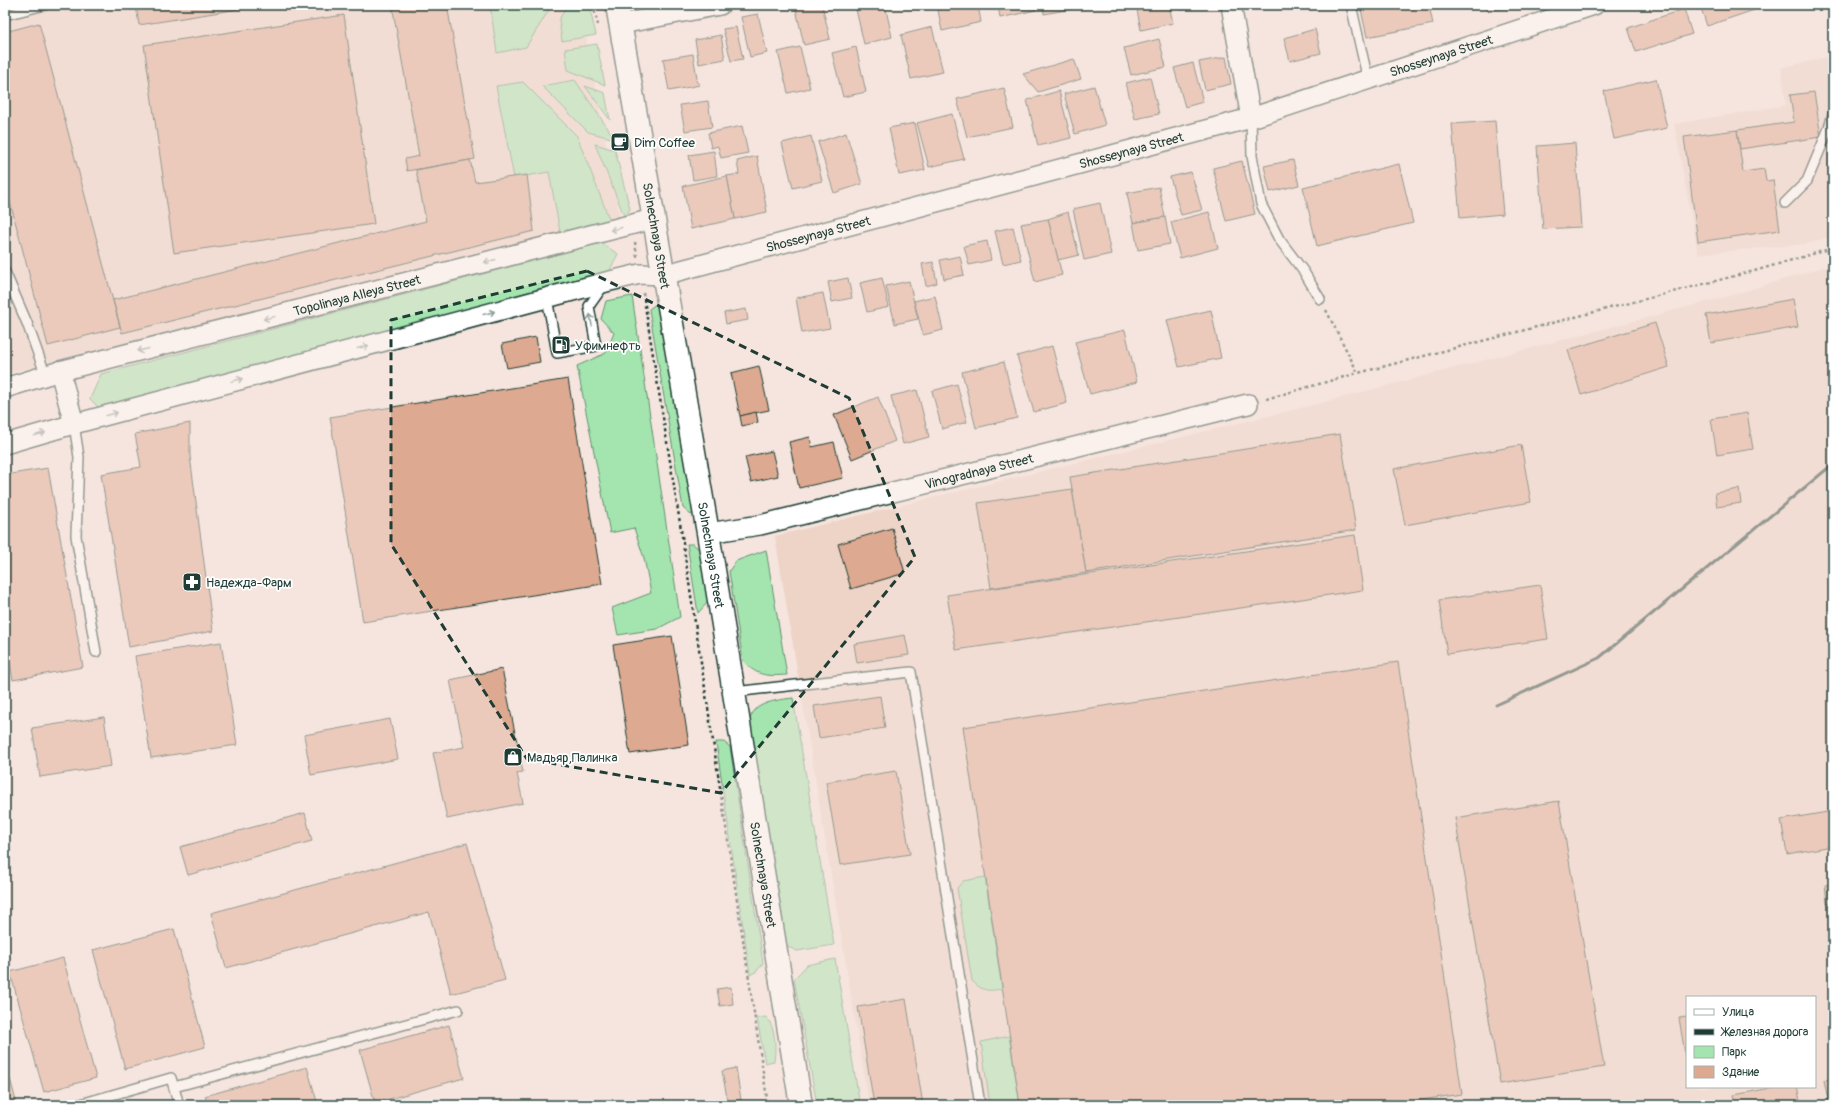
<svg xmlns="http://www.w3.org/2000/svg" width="1838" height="1110" font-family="Pangolin,sans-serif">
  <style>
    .built { fill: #eed3c7; fill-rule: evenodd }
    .green { fill: #a4e5af; stroke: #629172 }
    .building { fill: #dda991; stroke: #1f3d34 }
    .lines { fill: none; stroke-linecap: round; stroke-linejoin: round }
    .lane-casing { stroke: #1f3d34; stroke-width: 12 }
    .street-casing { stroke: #1f3d34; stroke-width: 22 }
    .secondary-casing { stroke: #1f3d34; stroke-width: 25 }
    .path { stroke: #1f3d34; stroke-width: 2.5; stroke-dasharray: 3 3; stroke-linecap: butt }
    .lane { stroke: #fff; stroke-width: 9 }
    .street { stroke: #fff; stroke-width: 19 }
    .secondary { stroke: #fff; stroke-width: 22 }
    .rail { stroke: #1f3d34; stroke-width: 3 }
    .oneway { stroke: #8f9e9a }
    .marked { fill: none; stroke: #1f3d34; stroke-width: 3; stroke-dasharray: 8 5; stroke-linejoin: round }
    .labels { text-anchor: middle; stroke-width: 3.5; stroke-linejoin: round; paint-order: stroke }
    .street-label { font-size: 13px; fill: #1f3d34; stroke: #fff }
    .poi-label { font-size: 13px; fill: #1f3d34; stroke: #fff; text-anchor: start }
  </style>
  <rect width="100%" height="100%" fill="#f5e5de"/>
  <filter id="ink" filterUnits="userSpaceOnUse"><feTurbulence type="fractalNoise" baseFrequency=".025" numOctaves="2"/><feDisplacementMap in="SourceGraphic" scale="8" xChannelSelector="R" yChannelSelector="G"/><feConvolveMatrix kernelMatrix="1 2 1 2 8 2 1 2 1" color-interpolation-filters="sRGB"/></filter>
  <g filter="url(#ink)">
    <g class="built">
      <polygon points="5,5 580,5 621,223 5,374"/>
      <polygon points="1830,5 1833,5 1833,236 1806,244 1698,254 1674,124 1786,105 1781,68 1827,57"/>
      <path d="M 1833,264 L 1833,1105 L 869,1105 L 775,536 L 1313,405 L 1729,296 ZM 1687,997 L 1815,997 L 1815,1087 L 1687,1087 Z"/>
    </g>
    <g class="green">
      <polygon points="490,5 552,5 526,47 497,53"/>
      <polygon points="567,5 589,5 596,35 562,41 559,20"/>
      <polygon points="597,44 605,85 568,70 565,49"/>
      <polygon points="575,80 615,139 588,132 542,86"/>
      <polygon points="523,82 577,136 610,221 604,227 560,232 549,172 514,178 496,86"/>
      <polygon points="585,86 605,93 610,120"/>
      <polygon points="595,144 615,150 630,209 625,218"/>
      <polygon points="601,243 618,254 609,272 100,409 90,399 101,374"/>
      <polygon points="632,296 680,617 657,629 618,635 612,608 651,593 644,558 634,528 610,533 577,366 606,353 614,333 601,319 606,301"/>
      <polygon points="656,304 662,310 696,508 691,515 683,508 649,309"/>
      <polygon points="687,544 693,544 701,551 709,596 707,603 698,613"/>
      <path d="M 766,550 L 787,675 C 767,676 758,677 743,661 L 729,571 L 736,561 Z"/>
      <path d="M 793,698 L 834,945 L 797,951 L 786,946 L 750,737 C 750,731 750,726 750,720 C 753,702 778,700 793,698 Z"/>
      <polygon points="716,742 724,742 730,747 763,963 757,971 750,975"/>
      <path d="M 985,877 L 1002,989 C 987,991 984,992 972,981 L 957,888 L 963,881 Z"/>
      <polygon points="835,959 860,1105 817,1105 794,979 807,965"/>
      <path d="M 766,1017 C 776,1027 776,1049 774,1061 L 765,1063 L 757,1018 Z"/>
      <polygon points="1009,1036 1020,1105 990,1105 981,1042"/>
    </g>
    <g class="building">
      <polygon points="136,5 245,5 245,8 139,25"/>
      <polygon points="392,5 447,5 475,159 407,171 405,159 419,156"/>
      <polygon points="795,5 822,5 830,39 804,45"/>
      <polygon points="855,5 885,5 892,37 864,44"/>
      <polygon points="937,5 978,5 981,22 942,31"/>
      <polygon points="998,5 1035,5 1036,10 1000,18"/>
      <polygon points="1043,5 1082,5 1082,7 1044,14"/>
      <polygon points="1136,5 1169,5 1173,23 1141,30"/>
      <polygon points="1181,5 1209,5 1182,10"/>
      <polygon points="1360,5 1429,5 1433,24 1367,37"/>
      <polygon points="1486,5 1508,5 1508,8 1487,10"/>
      <polygon points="1700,5 1759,5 1760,8 1707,26"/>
      <polygon points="1684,9 1692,34 1636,52 1628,28"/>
      <polygon points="758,14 767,53 750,57 741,17"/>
      <polygon points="344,15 374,224 174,253 144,45"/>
      <polygon points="39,23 120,327 48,346 5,183 5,32"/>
      <polygon points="736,27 743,59 731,61 723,29"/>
      <polygon points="932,27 943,72 911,79 901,35"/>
      <polygon points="1315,29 1321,53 1290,61 1284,38"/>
      <polygon points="721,35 725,59 699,64 695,40"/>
      <polygon points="1159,39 1166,67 1131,75 1124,48"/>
      <polygon points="800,47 810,88 788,93 778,52"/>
      <polygon points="856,47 866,92 843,97 832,53"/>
      <polygon points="693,54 697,78 696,81 700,85 669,91 663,59"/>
      <polygon points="1226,57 1231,84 1205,90 1199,62"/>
      <polygon points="1074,59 1081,79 1038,92 1023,74"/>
      <polygon points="1193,63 1203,102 1185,107 1174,68"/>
      <polygon points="1150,77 1159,114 1135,119 1126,83"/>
      <polygon points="1656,79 1667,128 1614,139 1604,91"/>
      <polygon points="1094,86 1105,125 1075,134 1064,94"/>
      <polygon points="1004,88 1013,127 967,137 957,99"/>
      <polygon points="1059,91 1071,138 1038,146 1027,100"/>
      <polygon points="1814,92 1821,137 1740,149 1737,130 1794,122 1790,95"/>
      <polygon points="708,101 712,127 685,131 680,105"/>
      <polygon points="952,114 964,159 929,167 917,123"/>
      <polygon points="1495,121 1503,214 1460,218 1452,124"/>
      <polygon points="915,123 925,170 899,175 889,128"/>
      <polygon points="742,126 748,153 721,158 718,146 711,148 708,133"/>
      <polygon points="1737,130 1743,172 1764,169 1766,181 1773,180 1780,230 1698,242 1684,137"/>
      <polygon points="846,133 862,184 834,193 818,142"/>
      <polygon points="811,136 822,181 793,188 782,143"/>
      <polygon points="622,137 624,145 617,146 616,138"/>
      <polygon points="1575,143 1581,227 1543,229 1537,146"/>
      <polygon points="714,151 717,176 693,180 689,155"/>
      <polygon points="757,156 767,212 735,219 727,176 739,174 737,161"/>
      <polygon points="470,160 475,182 527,175 534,231 122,333 113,300 426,221 416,170"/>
      <polygon points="1293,160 1299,185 1270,192 1264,166"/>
      <polygon points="1242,161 1255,214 1226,221 1213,168"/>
      <polygon points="1399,164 1413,223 1317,246 1303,187"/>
      <polygon points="1191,172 1202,210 1181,215 1170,177"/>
      <polygon points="727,176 735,219 691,229 683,186"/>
      <polygon points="1159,187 1165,217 1133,223 1127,193"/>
      <polygon points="1100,203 1111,254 1084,260 1073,209"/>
      <polygon points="1068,212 1079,255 1058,260 1048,219"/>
      <polygon points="1209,212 1218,248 1180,258 1171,222"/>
      <polygon points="1165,217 1170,244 1138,250 1133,223"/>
      <polygon points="1048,219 1062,275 1035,282 1021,224"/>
      <polygon points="1013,227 1021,260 1003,264 995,231"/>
      <polygon points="987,241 991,260 969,265 964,246"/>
      <polygon points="960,256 964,275 944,279 940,260"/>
      <polygon points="933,262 937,283 926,286 922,264"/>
      <polygon points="848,278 852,298 832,302 828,282"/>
      <polygon points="882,278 889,307 867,312 860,283"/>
      <polygon points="909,281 918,319 895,324 886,286"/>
      <polygon points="823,293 830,328 802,333 796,298"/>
      <polygon points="935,296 943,330 923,335 914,301"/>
      <polygon points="1793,299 1798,327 1711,343 1706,315"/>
      <polygon points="746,309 748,320 726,324 724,313"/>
      <polygon points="1211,310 1221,358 1179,367 1167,320"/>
      <polygon points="1655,323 1669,367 1581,395 1568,350"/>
      <polygon points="1125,330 1137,382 1090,394 1075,342"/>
      <polygon points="536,337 540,362 507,368 502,344"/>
      <polygon points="1052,346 1067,403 1034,412 1017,356"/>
      <polygon points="1004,362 1017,418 976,428 962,372"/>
      <polygon points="759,366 769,410 740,416 731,373"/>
      <polygon points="568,379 602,584 363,622 330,417"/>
      <polygon points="957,384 967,422 942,429 932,391"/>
      <polygon points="917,390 929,437 903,444 891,396"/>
      <polygon points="878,397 895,441 852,459 834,415"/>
      <polygon points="756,412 758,422 742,426 740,416"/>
      <polygon points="1747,413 1753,449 1717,455 1711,419"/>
      <polygon points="190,423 190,456 213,631 129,647 101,474 141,467 135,434"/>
      <polygon points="1340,434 1356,530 1086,573 1070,477"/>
      <polygon points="810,437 812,447 834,442 843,478 799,488 789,442"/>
      <polygon points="1521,445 1531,502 1405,525 1394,469"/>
      <polygon points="772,451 778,476 751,482 745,457"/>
      <polygon points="48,468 83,667 13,680 5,636 5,475"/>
      <polygon points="1072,489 1086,573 991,588 978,503"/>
      <polygon points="1739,489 1741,503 1717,507 1715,493"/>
      <polygon points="892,528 905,573 851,589 838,544"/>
      <polygon points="1355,535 1363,590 956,650 947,595"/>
      <polygon points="1540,585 1548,639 1447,654 1439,600"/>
      <polygon points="905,635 909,655 857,663 854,644"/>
      <polygon points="672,636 689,745 630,754 613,645"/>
      <polygon points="221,642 237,745 151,758 135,656"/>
      <polygon points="1398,662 1462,1094 1387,1105 1020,1105 963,727"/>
      <polygon points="502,669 523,772 517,773 523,803 447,819 433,753 464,747 450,680"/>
      <polygon points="880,696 885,728 819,738 814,706"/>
      <polygon points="104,717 111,766 40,777 32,728"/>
      <polygon points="390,719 398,759 311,775 304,735"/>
      <polygon points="896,771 910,854 840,865 826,782"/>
      <polygon points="1559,801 1604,1067 1500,1084 1455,818"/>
      <polygon points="1833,811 1833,846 1787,854 1781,820"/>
      <polygon points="305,813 312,841 188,875 180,847"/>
      <polygon points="467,843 505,980 451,994 429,912 226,968 211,913"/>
      <polygon points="1833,884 1833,902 1827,903 1825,885"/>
      <polygon points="174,929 205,1047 125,1069 93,950"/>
      <polygon points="63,958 96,1078 44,1092 10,972"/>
      <polygon points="731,987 733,1004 720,1006 717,989"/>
      <polygon points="906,999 923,1105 874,1105 858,1007"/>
      <polygon points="1687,1017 1687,1059 1686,1060 1679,1018"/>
      <polygon points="449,1025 464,1078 375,1103 360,1050"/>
      <polygon points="5,1060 16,1101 5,1104"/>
      <polygon points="307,1067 318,1105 208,1105 205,1096"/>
      <polygon points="736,1068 741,1100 728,1103 722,1071"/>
      <polygon points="1833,1079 1833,1105 1829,1105 1824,1080"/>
      <polygon points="1776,1087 1797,1087 1801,1105 1736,1105 1734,1095"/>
    </g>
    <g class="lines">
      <defs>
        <g id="lane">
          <polyline points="1351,5 1368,80"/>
          <polyline points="5,15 45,5"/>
          <polyline points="1251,118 1252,156 1261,204 1279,239 1304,272 1320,299"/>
          <polyline points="1785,203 1807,181 1829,128 1833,114"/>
          <polyline points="5,272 27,323 46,376"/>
          <polyline points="547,298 557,353 596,346 589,306 604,285"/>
          <polyline points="74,424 79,457 76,536 96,652"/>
          <polyline points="734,692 911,672 980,1105"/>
          <polyline points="174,1087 458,1010"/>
          <polyline points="77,1105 171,1078 179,1105"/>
        </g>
        <g id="street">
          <polyline points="1231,5 1251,118"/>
          <polyline points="621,24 720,5"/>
          <polyline points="60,371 74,424"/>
          <path id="s1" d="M 5,388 L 60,371 L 653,219"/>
          <path id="s2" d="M 5,444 L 74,424 L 606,282 L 640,274 L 663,275 L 1251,118 L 1594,5"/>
          <path id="s3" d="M 708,533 L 760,525 L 1248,404"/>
        </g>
        <g id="secondary">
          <path id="s4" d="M 617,5 L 708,533 L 801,1105"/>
        </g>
      </defs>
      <use href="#lane" class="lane-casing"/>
      <use href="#street" class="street-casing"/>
      <use href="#secondary" class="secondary-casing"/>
      <g class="path">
        <polyline points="593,5 598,25"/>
        <polyline points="635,242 637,257"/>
        <polyline points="643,293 680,523 768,1105"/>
        <polyline points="1326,310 1358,373 1758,270 1833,248"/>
        <polyline points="1266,399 1358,373"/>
      </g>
      <use href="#lane" class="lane"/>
      <use href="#street" class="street"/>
      <use href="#secondary" class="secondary"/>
      <polyline class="rail" points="1496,705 1599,658 1833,464"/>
    </g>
    <defs><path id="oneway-shaft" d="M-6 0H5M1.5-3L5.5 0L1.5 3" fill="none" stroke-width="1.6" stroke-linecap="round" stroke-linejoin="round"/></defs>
    <g class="oneway">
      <use href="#oneway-shaft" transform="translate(616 229) rotate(166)"/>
      <use href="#oneway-shaft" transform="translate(490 261) rotate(166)"/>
      <use href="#oneway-shaft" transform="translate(489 313) rotate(-15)"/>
      <use href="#oneway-shaft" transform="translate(269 318) rotate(166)"/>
      <use href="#oneway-shaft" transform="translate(591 320) rotate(-100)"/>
      <use href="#oneway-shaft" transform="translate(363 347) rotate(-15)"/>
      <use href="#oneway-shaft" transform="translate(143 350) rotate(166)"/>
      <use href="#oneway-shaft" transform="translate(237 380) rotate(-15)"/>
      <use href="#oneway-shaft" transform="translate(112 414) rotate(-15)"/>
      <use href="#oneway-shaft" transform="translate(40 434) rotate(-16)"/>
    </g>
  </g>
  <path d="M0 0H1838V1110H0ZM 587,271 L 849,398 L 915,557 L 721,793 L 527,759 L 391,544 L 391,320 Z" fill="#f5e5de" fill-opacity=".55" fill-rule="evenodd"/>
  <path class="marked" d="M 587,271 L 849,398 L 915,557 L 721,793 L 527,759 L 391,544 L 391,320 Z"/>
  <defs>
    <symbol id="cafe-square" viewBox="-11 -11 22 22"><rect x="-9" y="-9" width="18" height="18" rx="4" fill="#1f3d34" stroke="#fff"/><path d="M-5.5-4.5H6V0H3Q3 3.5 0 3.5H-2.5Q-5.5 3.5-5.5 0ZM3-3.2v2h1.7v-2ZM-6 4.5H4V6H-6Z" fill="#fff"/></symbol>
    <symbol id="fuel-square" viewBox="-11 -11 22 22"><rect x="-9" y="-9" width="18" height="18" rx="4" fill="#1f3d34" stroke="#fff"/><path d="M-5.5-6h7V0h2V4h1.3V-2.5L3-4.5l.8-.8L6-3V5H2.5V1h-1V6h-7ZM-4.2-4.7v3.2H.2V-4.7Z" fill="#fff"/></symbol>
    <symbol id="pharmacy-square" viewBox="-11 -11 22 22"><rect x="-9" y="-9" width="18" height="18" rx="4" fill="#1f3d34" stroke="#fff"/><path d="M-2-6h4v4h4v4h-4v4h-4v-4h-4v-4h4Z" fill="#fff"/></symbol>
    <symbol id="shop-square" viewBox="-11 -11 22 22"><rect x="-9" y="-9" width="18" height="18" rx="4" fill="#1f3d34" stroke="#fff"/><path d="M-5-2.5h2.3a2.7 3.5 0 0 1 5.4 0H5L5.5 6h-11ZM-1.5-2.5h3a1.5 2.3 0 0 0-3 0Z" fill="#fff"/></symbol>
  </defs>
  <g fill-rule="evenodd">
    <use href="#cafe-square" x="609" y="131" width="22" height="22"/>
    <use href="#fuel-square" x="550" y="334" width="22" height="22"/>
    <use href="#pharmacy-square" x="181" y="571" width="22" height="22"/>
    <use href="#shop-square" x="502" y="746" width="22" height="22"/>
  </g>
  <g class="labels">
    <g class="street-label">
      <text dy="5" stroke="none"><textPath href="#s2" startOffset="1489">Shosseynaya Street</textPath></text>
      <text dy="5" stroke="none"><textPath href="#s2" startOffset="1165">Shosseynaya Street</textPath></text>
      <text dy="5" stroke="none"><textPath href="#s2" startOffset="841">Shosseynaya Street</textPath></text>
      <text dy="5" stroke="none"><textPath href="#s4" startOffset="234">Solnechnaya Street</textPath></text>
      <text dy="5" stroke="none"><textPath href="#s1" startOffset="364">Topolinaya Alleya Street</textPath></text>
      <text dy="5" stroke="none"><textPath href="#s3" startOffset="278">Vinogradnaya Street</textPath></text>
      <text dy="5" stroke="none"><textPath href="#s4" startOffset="558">Solnechnaya Street</textPath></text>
      <text dy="5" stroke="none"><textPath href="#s4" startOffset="882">Solnechnaya Street</textPath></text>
    </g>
    <g class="poi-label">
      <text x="634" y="147">Dim Coffee</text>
      <text x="575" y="350">Уфимнефть</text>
      <text x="206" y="587">Надежда-Фарм</text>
      <text x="527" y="762">Мадьяр,Палинка</text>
    </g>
  </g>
  <rect width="1838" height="1110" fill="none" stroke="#fff" stroke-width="20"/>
  <rect x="10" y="10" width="1818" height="1090" fill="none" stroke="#1f3d34" stroke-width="1.5" filter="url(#ink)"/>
  <rect x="1686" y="996" width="130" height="92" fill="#ffffff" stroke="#a5b1ae"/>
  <rect x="1694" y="1009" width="20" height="6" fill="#ffffff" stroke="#a5b1ae"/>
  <text x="1722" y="1016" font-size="12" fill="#1f3d34">Улица</text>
  <rect x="1694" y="1029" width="20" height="6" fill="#1f3d34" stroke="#a5b1ae"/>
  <text x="1722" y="1036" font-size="12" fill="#1f3d34">Железная дорога</text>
  <rect x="1694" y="1046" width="20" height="12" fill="#a4e5af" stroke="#a5b1ae"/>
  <text x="1722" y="1056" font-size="12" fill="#1f3d34">Парк</text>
  <rect x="1694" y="1066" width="20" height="12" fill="#dda991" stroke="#a5b1ae"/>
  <text x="1722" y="1076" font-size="12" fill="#1f3d34">Здание</text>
</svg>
